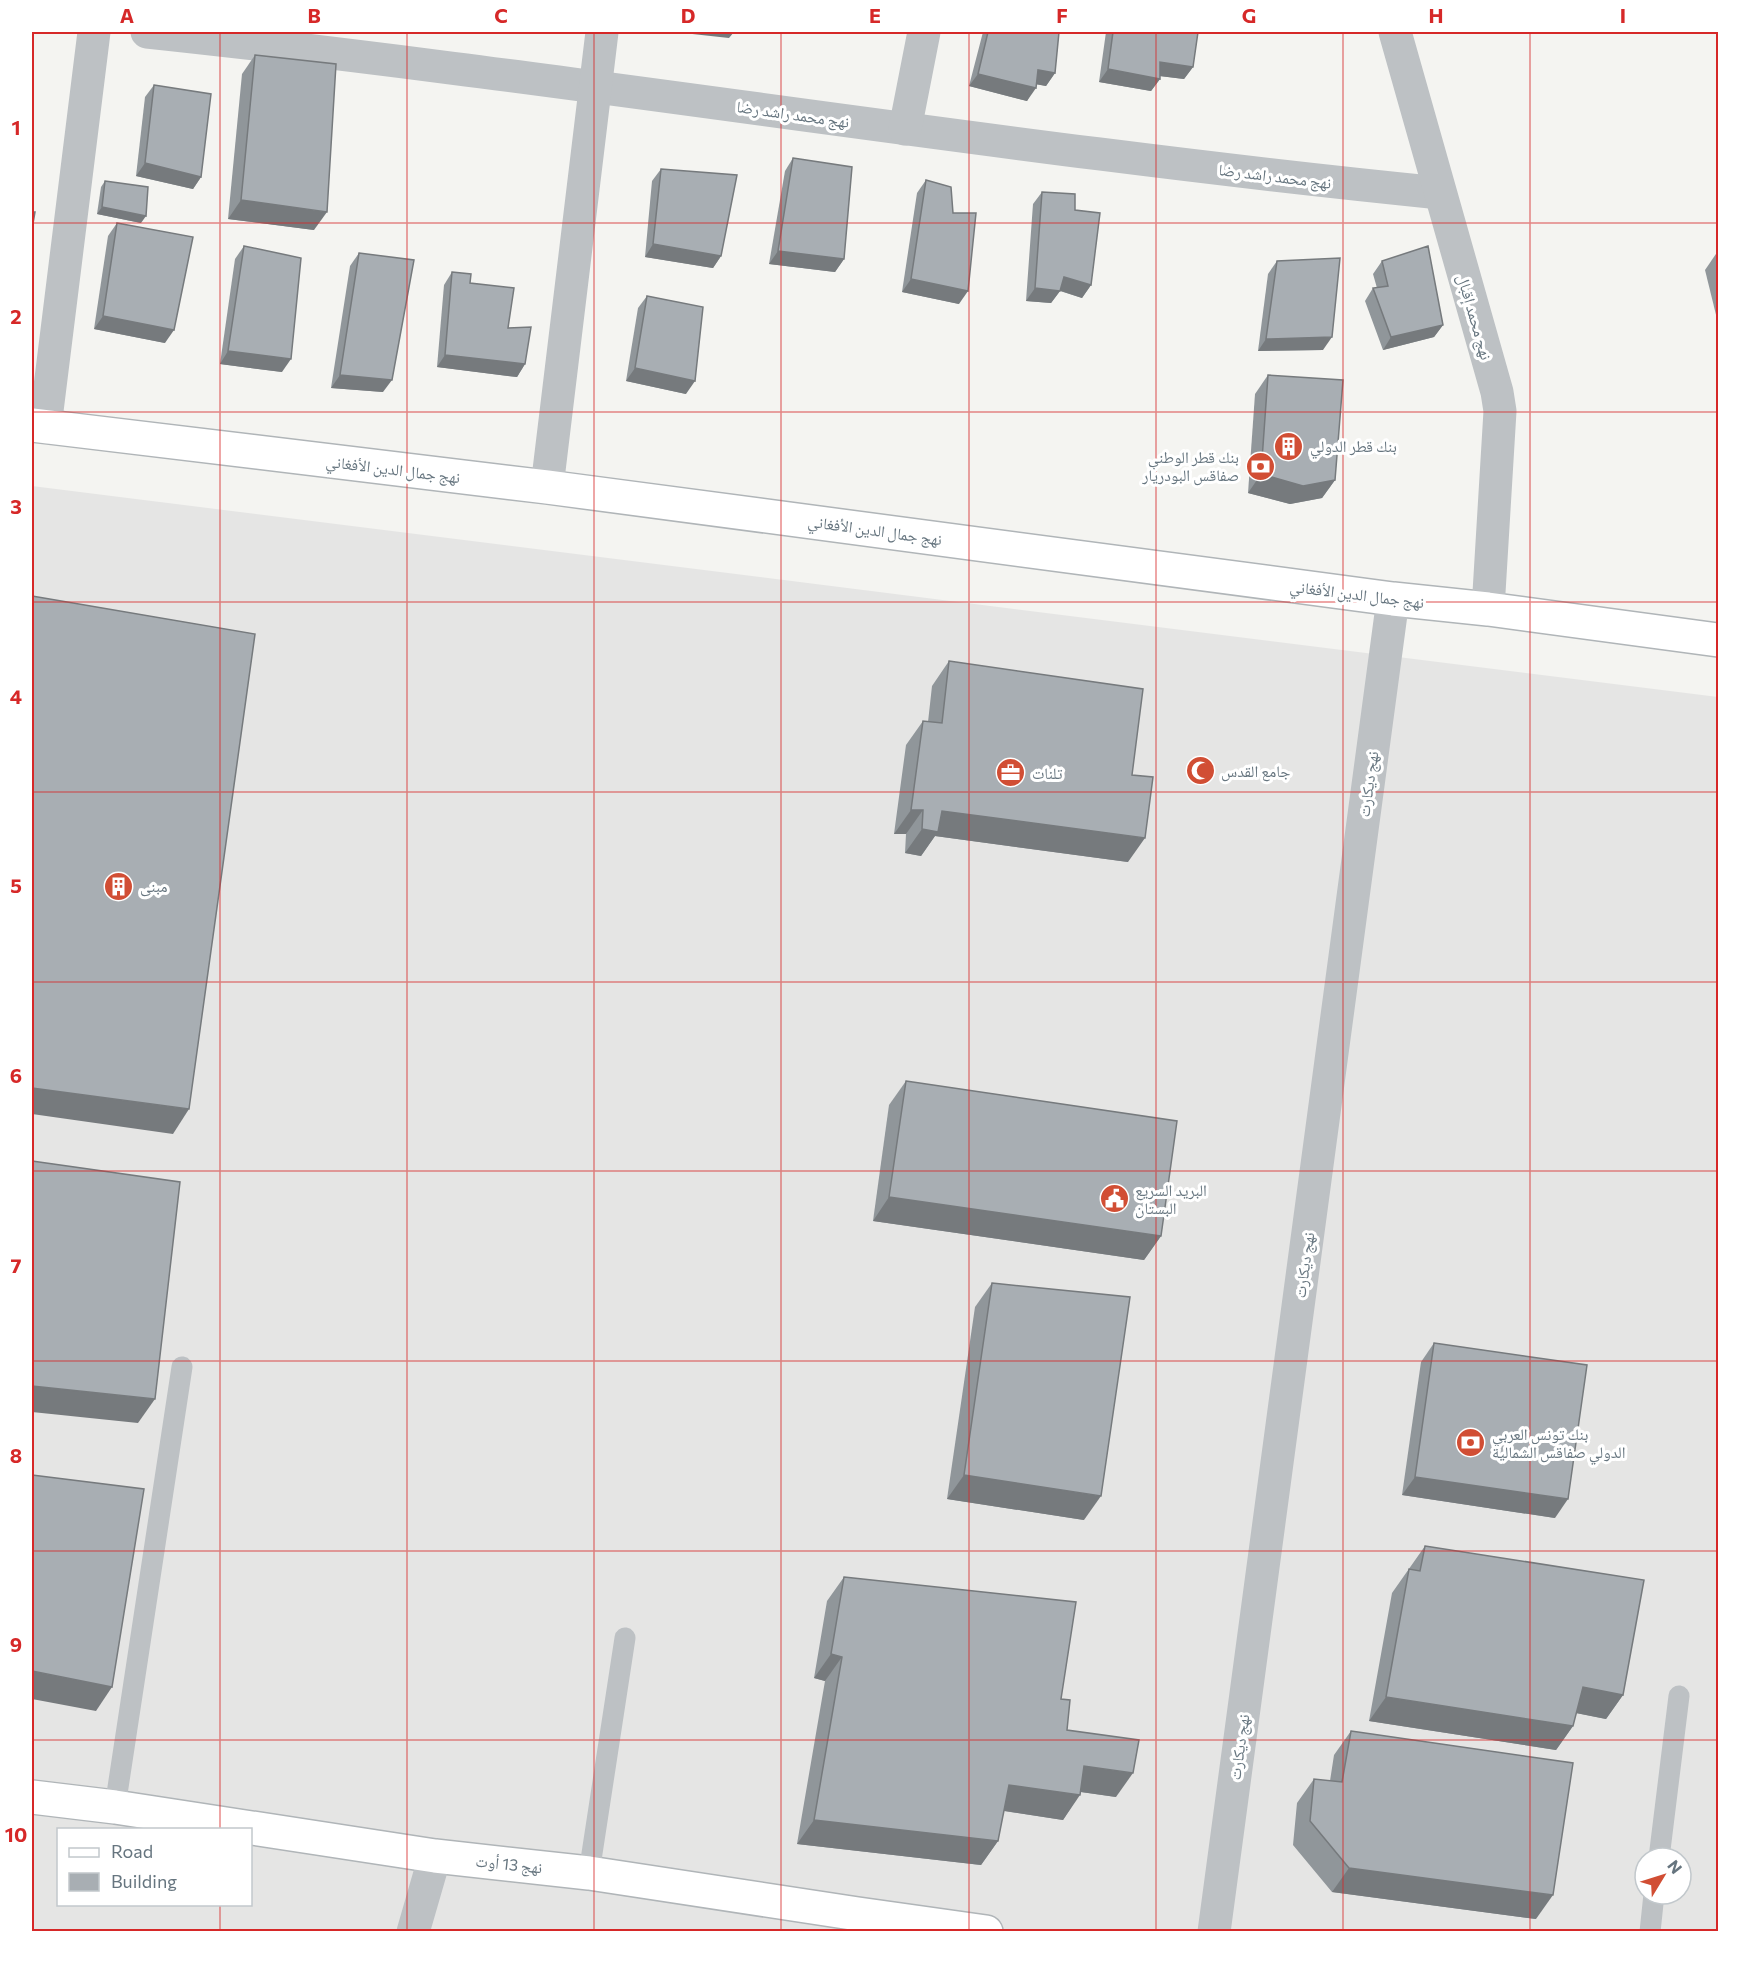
<svg xmlns="http://www.w3.org/2000/svg" width="1750" height="1963" font-family="Commissioner,'Noto Naskh Arabic',sans-serif">
  <style>
    .built { fill: #e5e5e4; fill-rule: evenodd }
    .lines { fill: none; stroke-linecap: round; stroke-linejoin: round }
    .secondary-casing { stroke: #b0b5b8; stroke-width: 36 }
    .service { stroke: #bdc1c4; stroke-width: 21 }
    .minor { stroke: #bdc1c4; stroke-width: 33 }
    .secondary { stroke: #fff; stroke-width: 33 }
    .wall { fill: #90969a }
    .shaded-wall { fill: #767a7d }
    .building { fill: #a8aeb3; stroke: #767a7d; stroke-width: 1.5 }
    .grid { fill: none; stroke: #d62828; stroke-width: 1.5; stroke-opacity: 0.55 }
    .labels { text-anchor: middle; stroke-width: 6; stroke-linejoin: round; paint-order: stroke }
    .street-label { font-size: 16px; fill: #66757f; stroke: #fff }
    .poi-label { font-size: 16px; fill: #66757f; stroke: #fff; text-anchor: start }
    .neatline { fill: none; stroke: #d62828; stroke-width: 2 }
    .grid-label { font-size: 20px; text-anchor: middle; font-weight: bold; fill: #d62828 }
  </style>
  <rect width="100%" height="100%" fill="#f4f4f1"/>
  <path class="built" d="M 32,486 L 1718,697 L 1718,1931 L 32,1932 ZM 58,1830 L 250,1830 L 250,1904 L 58,1904 ZM 1645,1858 L 1681,1858 L 1681,1894 L 1645,1894 Z"/>
  <g class="lines">
    <defs>
      <g id="secondary">
        <polyline points="32,425 547,487 1393,599 1488,609 1718,640"/>
        <polyline points="32,1797 115,1807 435,1856 589,1873 858,1914 986,1932"/>
      </g>
    </defs>
    <use href="#secondary" class="secondary-casing"/>
    <g class="service">
      <polyline points="115,1807 182,1367"/>
      <polyline points="1659,1858 1679,1696"/>
      <polyline points="589,1873 625,1638"/>
      <polyline points="1650,1932 1654,1894"/>
    </g>
    <g class="minor">
      <path d="M 147,32 C 579,78 1008,150 1440,193"/>
      <polyline points="1395,32 1497,392 1500,411 1488,609"/>
      <polyline points="905,129 924,32"/>
      <polyline points="45,427 94,32"/>
      <polyline points="547,487 602,32"/>
      <polyline points="413,1932 435,1856"/>
      <polyline points="1214,1932 1393,599"/>
    </g>
    <use href="#secondary" class="secondary"/>
  </g>
  <g class="wall">
    <polygon points="983,32 1059,32 1055,73 1046,86 1036,84 1027,101 969,86"/>
    <polygon points="1106,32 1198,32 1193,67 1184,79 1160,76 1160,79 1151,91 1099,82"/>
    <polygon points="255,55 314,230 228,219 242,74"/>
    <polygon points="154,85 201,177 193,189 136,176 145,97"/>
    <polygon points="793,158 844,259 835,272 769,264 785,171"/>
    <polygon points="661,169 721,256 713,268 645,257 652,181"/>
    <polygon points="926,180 959,304 902,292 917,193"/>
    <polygon points="105,181 141,223 97,214 101,187"/>
    <polygon points="1042,192 1075,210 1091,285 1082,298 1060,291 1051,303 1026,301 1033,204"/>
    <polygon points="117,223 165,343 94,329 108,236"/>
    <polygon points="244,246 282,372 220,364 235,259"/>
    <polygon points="1718,251 1719,251 1719,327 1705,270"/>
    <polygon points="359,253 383,392 331,388 350,266"/>
    <polygon points="1277,261 1323,350 1258,351 1268,274"/>
    <polygon points="1382,261 1443,325 1434,337 1383,350 1365,301 1373,288 1377,288 1373,274"/>
    <polygon points="452,272 470,283 508,328 525,364 517,377 437,367 444,285"/>
    <polygon points="647,296 686,394 626,381 638,308"/>
    <polygon points="1268,375 1335,480 1322,498 1290,504 1248,493 1255,394"/>
    <polygon points="949,661 1132,775 1128,862 935,836 921,856 905,853 906,834 894,834 906,745 923,721 928,722 932,686"/>
    <polygon points="906,1081 1161,1236 1144,1260 873,1221 889,1105"/>
    <polygon points="992,1283 1084,1520 947,1499 975,1307"/>
    <polygon points="1434,1343 1555,1518 1402,1495 1421,1362"/>
    <polygon points="1425,1546 1623,1695 1606,1719 1576,1713 1573,1726 1556,1750 1369,1721 1392,1593"/>
    <polygon points="844,1577 1061,1699 1067,1730 1116,1797 1081,1792 1063,1820 1004,1811 998,1841 981,1865 797,1844 825,1681 814,1678 827,1601"/>
    <polygon points="1351,1731 1536,1919 1332,1892 1293,1845 1297,1803 1314,1779 1330,1781 1334,1755"/>
  </g>
  <g class="shaded-wall">
    <polygon points="674,32 734,32 729,38"/>
    <polygon points="1160,62 1193,67 1184,79 1151,75"/>
    <polygon points="1108,69 1160,79 1151,91 1099,82"/>
    <polygon points="1038,70 1055,73 1046,86 1029,83"/>
    <polygon points="978,74 1036,88 1027,101 969,86"/>
    <polygon points="145,163 201,177 193,189 136,176"/>
    <polygon points="241,200 327,212 314,230 228,219"/>
    <polygon points="102,207 146,216 141,223 97,214"/>
    <polygon points="653,244 721,256 713,268 645,257"/>
    <polygon points="778,251 844,259 835,272 769,264"/>
    <polygon points="1064,277 1091,285 1082,298 1055,289"/>
    <polygon points="911,279 968,291 959,304 902,292"/>
    <polygon points="1035,288 1060,291 1051,303 1026,301"/>
    <polygon points="103,316 174,330 165,343 94,329"/>
    <polygon points="1443,325 1434,337 1383,350 1391,337"/>
    <polygon points="1332,337 1323,350 1258,351 1266,339"/>
    <polygon points="228,351 291,359 282,372 220,364"/>
    <polygon points="445,355 525,364 517,377 437,367"/>
    <polygon points="635,368 695,381 686,394 626,381"/>
    <polygon points="340,375 392,380 383,392 331,388"/>
    <polygon points="1261,474 1335,480 1322,498 1290,504 1248,493"/>
    <polygon points="911,810 923,810 906,834 894,834"/>
    <polygon points="942,811 1145,838 1128,862 935,836 921,856 905,853 922,829"/>
    <polygon points="32,1088 189,1109 173,1134 32,1114"/>
    <polygon points="889,1197 1161,1236 1144,1260 873,1221"/>
    <polygon points="32,1386 155,1399 138,1423 32,1412"/>
    <polygon points="964,1475 1101,1496 1084,1520 947,1499"/>
    <polygon points="1415,1477 1568,1499 1555,1518 1402,1495"/>
    <polygon points="831,1654 842,1657 825,1681 814,1678"/>
    <polygon points="32,1671 112,1687 96,1711 32,1699"/>
    <polygon points="1583,1687 1623,1695 1606,1719 1566,1711"/>
    <polygon points="1386,1697 1573,1726 1556,1750 1369,1721"/>
    <polygon points="1084,1766 1133,1773 1116,1797 1067,1790"/>
    <polygon points="1009,1785 1080,1795 1063,1820 992,1809"/>
    <polygon points="814,1820 998,1841 981,1865 797,1844"/>
    <polygon points="1349,1868 1553,1895 1536,1919 1332,1892"/>
  </g>
  <g class="building">
    <polygon points="988,32 1059,32 1055,73 1038,70 1036,88 978,74"/>
    <polygon points="1113,32 1198,32 1193,67 1160,62 1160,79 1108,69"/>
    <polygon points="255,55 336,64 327,212 241,200"/>
    <polygon points="154,85 211,94 201,177 145,163"/>
    <polygon points="793,158 852,167 844,259 778,251"/>
    <polygon points="661,169 737,175 721,256 653,244"/>
    <polygon points="926,180 951,187 953,213 976,213 968,291 911,279"/>
    <polygon points="105,181 148,187 146,216 102,207"/>
    <polygon points="1042,192 1075,194 1075,210 1100,213 1091,285 1064,277 1060,291 1035,288"/>
    <polygon points="32,212 35,212 32,229"/>
    <polygon points="117,223 193,237 174,330 103,316"/>
    <polygon points="244,246 301,258 291,359 228,351"/>
    <polygon points="1428,246 1443,325 1391,337 1373,288 1388,286 1382,261"/>
    <polygon points="359,253 414,260 392,380 340,375"/>
    <polygon points="1340,258 1332,337 1266,339 1277,261"/>
    <polygon points="452,272 471,274 470,283 514,288 508,328 531,327 525,364 445,355"/>
    <polygon points="647,296 703,307 695,381 635,368"/>
    <polygon points="1268,375 1343,380 1335,480 1303,486 1261,474"/>
    <polygon points="32,596 255,634 189,1109 32,1088"/>
    <polygon points="949,661 1143,689 1132,775 1153,777 1145,838 942,811 938,832 922,829 923,810 911,810 923,721 942,723"/>
    <polygon points="906,1081 1177,1121 1161,1236 889,1197"/>
    <polygon points="32,1161 180,1182 155,1399 32,1386"/>
    <polygon points="992,1283 1130,1297 1101,1496 964,1475"/>
    <polygon points="1434,1343 1587,1365 1568,1499 1415,1477"/>
    <polygon points="32,1475 144,1489 112,1687 32,1671"/>
    <polygon points="1425,1546 1644,1580 1623,1695 1583,1687 1573,1726 1386,1697 1409,1569 1420,1571"/>
    <polygon points="844,1577 1076,1602 1061,1699 1070,1700 1067,1730 1139,1740 1133,1773 1084,1766 1080,1795 1009,1785 998,1841 814,1820 842,1657 831,1654"/>
    <polygon points="1351,1731 1573,1763 1553,1895 1349,1868 1310,1821 1314,1779 1342,1782"/>
  </g>
  <path class="grid" d="M 220,32 L 220,1830M 407,32 L 407,1932M 594,32 L 594,1932M 781,32 L 781,1932M 969,32 L 969,1932M 1156,32 L 1156,1932M 1343,32 L 1343,1932M 1530,32 L 1530,1932M 32,223 L 1718,223M 32,412 L 1718,412M 32,602 L 1718,602M 32,792 L 1718,792M 32,982 L 1718,982M 32,1171 L 1718,1171M 32,1361 L 1718,1361M 32,1551 L 1718,1551M 32,1740 L 1718,1740M 220,1904 L 220,1932"/>
  <defs>
    <symbol id="building-disc" viewBox="-11 -11 22 22"><circle r="9.5" fill="#d14e34" stroke="#fff"/><path d="M-4-6H4V6H1V3H-1V6H-4ZM-2.5-4.3h1.7v1.8h-1.7ZM.8-4.3h1.7v1.8H.8ZM-2.5-1h1.7V.8h-1.7ZM.8-1h1.7V.8H.8Z" fill="#fff"/></symbol>
    <symbol id="bank-disc" viewBox="-11 -11 22 22"><circle r="9.5" fill="#d14e34" stroke="#fff"/><path d="M-6-4H6V4H-6ZM0-2.3a2.3 2.3 0 1 0 0 4.6a2.3 2.3 0 1 0 0-4.6Z" fill="#fff"/></symbol>
    <symbol id="mosque-disc" viewBox="-11 -11 22 22"><circle r="9.5" fill="#d14e34" stroke="#fff"/><path d="M3.5-4.9A6 6 0 1 0 3.5 4.9A5 5 0 1 1 3.5-4.9Z" fill="#fff"/></symbol>
    <symbol id="office-disc" viewBox="-11 -11 22 22"><circle r="9.5" fill="#d14e34" stroke="#fff"/><path d="M-6-3h4V-5.5h4V-3h4V5H-6ZM-1-4.5V-3h2v-1.5ZM-6 0V1H6V0Z" fill="#fff"/></symbol>
    <symbol id="civic-disc" viewBox="-11 -11 22 22"><circle r="9.5" fill="#d14e34" stroke="#fff"/><path d="M-.6-6.5H3V-4.5H.6V-3L4-1V1h2V6H-6V1h2V-1L-.6-3ZM-1.2 2.5V6h2.4V2.5Z" fill="#fff"/></symbol>
  </defs>
  <g fill-rule="evenodd">
    <use href="#building-disc" x="1272" y="430" width="33" height="33"/>
    <use href="#bank-disc" x="1244" y="450" width="33" height="33"/>
    <use href="#mosque-disc" x="1184" y="754" width="33" height="33"/>
    <use href="#office-disc" x="994" y="756" width="33" height="33"/>
    <use href="#building-disc" x="102" y="870" width="33" height="33"/>
    <use href="#civic-disc" x="1098" y="1182" width="33" height="33"/>
    <use href="#bank-disc" x="1454" y="1426" width="33" height="33"/>
  </g>
  <g class="labels">
    <g class="street-label">
      <text transform="translate(793 114) rotate(8)" y="6">نهج محمد راشد رضا</text>
      <text transform="translate(1275 176) rotate(7)" y="6">نهج محمد راشد رضا</text>
      <text transform="translate(1475 317) rotate(74)" y="6">نهج محمد إقبال</text>
      <text transform="translate(393 469) rotate(7)" y="6">نهج جمال الدين الأفغاني</text>
      <text transform="translate(875 530) rotate(8)" y="6">نهج جمال الدين الأفغاني</text>
      <text transform="translate(1357 594) rotate(7)" y="6">نهج جمال الدين الأفغاني</text>
      <text transform="translate(1368 784) rotate(-82)" y="6">نهج ديكارت</text>
      <text transform="translate(1304 1265) rotate(-82)" y="6">نهج ديكارت</text>
      <text transform="translate(1239 1747) rotate(-82)" y="6">نهج ديكارت</text>
      <text transform="translate(509 1864) rotate(6)" y="6">نهج 13 أوت</text>
    </g>
    <g class="poi-label">
      <text x="1310" y="452">بنك قطر الدولي</text>
      <text x="1239" y="463" text-anchor="end">بنك قطر الوطني<tspan x="1239" dy="18">صفاقس البودريار</tspan></text>
      <text x="1221" y="777">جامع القدس</text>
      <text x="1032" y="779">تلنات</text>
      <text x="140" y="892">مبنى</text>
      <text x="1135" y="1196">البريد السريع<tspan x="1135" dy="18">البستان</tspan></text>
      <text x="1492" y="1440">بنك تونس العربي<tspan x="1492" dy="18">الدولي صفاقس الشمالية</tspan></text>
    </g>
  </g>
  <rect width="1750" height="1963" fill="none" stroke="#ffffff" stroke-width="66"/>
  <rect x="57" y="1828" width="195" height="78" fill="#ffffff" stroke="#c2c8cc" stroke-width="1.5"/>
  <rect x="69" y="1848" width="30" height="9" fill="#ffffff" stroke="#c2c8cc" stroke-width="1.5"/>
  <text x="111" y="1858" font-size="18" fill="#66757f">Road</text>
  <rect x="69" y="1873" width="30" height="18" fill="#a8aeb3" stroke="#c2c8cc" stroke-width="1.5"/>
  <text x="111" y="1888" font-size="18" fill="#66757f">Building</text>
  <g transform="translate(1663 1876) rotate(52)"><circle r="28" fill="#ffffff" stroke="#c2c8cc" stroke-width="1.5"/>
  <path d="M0-4.5L10 22L0 15L-10 22Z" fill="#d14e34"/>
  <text y="-9" font-size="16" font-weight="bold" text-anchor="middle" fill="#66757f">N</text>
  </g>
  <rect x="33" y="33" width="1684" height="1897" class="neatline"/>
  <g class="grid-label">
    <text x="127" y="23">A</text>
    <text x="314" y="23">B</text>
    <text x="501" y="23">C</text>
    <text x="688" y="23">D</text>
    <text x="875" y="23">E</text>
    <text x="1062" y="23">F</text>
    <text x="1249" y="23">G</text>
    <text x="1436" y="23">H</text>
    <text x="1623" y="23">I</text>
    <text x="16" y="135">1</text>
    <text x="16" y="324">2</text>
    <text x="16" y="514">3</text>
    <text x="16" y="704">4</text>
    <text x="16" y="893">5</text>
    <text x="16" y="1083">6</text>
    <text x="16" y="1273">7</text>
    <text x="16" y="1463">8</text>
    <text x="16" y="1652">9</text>
    <text x="16" y="1842">10</text>
  </g>
</svg>
